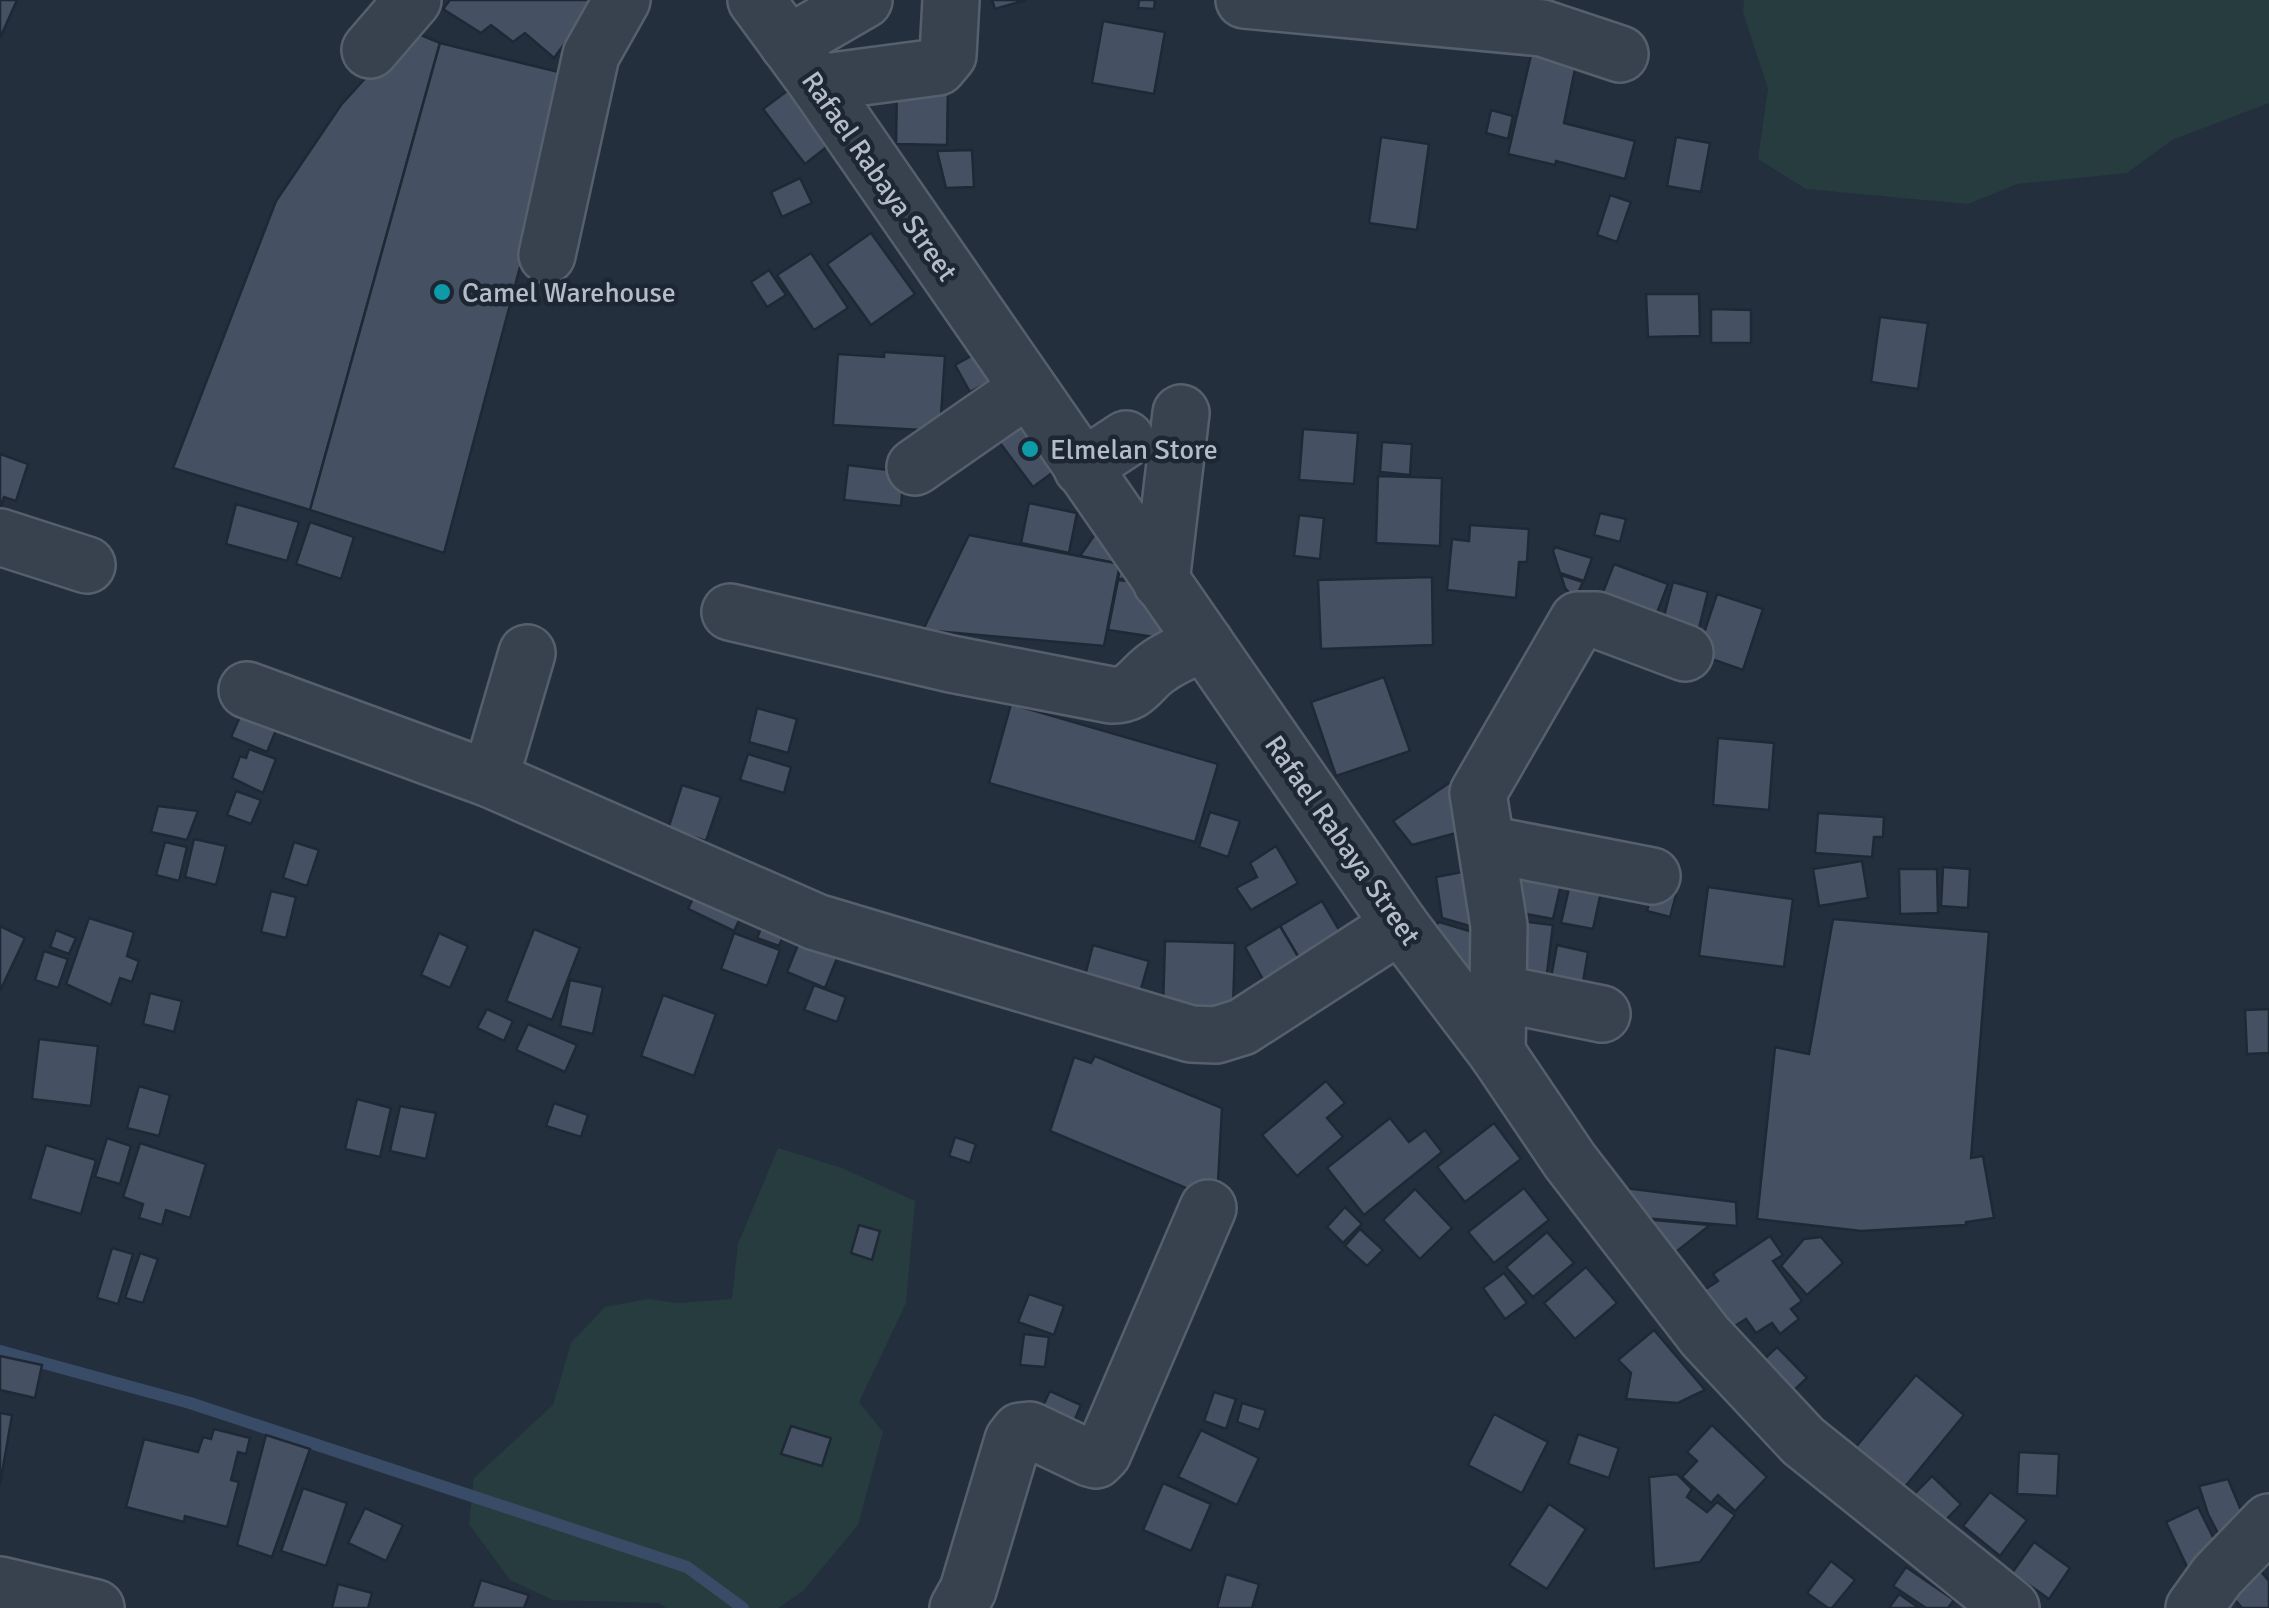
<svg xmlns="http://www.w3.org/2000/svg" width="2269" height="1608" font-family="Signika,sans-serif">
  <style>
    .green { fill: #263c3f }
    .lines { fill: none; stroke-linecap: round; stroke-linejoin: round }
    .stream { stroke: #394c67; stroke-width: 12 }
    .building { fill: #455162; stroke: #1f2835; stroke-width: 2.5 }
    .minor-casing { stroke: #565f6c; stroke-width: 60 }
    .minor { stroke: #38414e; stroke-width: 55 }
    .culture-dot { fill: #0f9aa8; stroke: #1d2633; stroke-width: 4 }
    .labels { text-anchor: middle; stroke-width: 9; stroke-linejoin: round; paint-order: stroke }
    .street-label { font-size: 28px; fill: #b4bcc9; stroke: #1d2633 }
    .poi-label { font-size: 28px; fill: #b4bcc9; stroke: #1d2633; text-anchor: start }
  </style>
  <rect width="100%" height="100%" fill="#242f3e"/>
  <g class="green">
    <polygon points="1744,0 2269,0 2269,103 2172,140 2127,173 2017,184 1968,204 1806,189 1758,159 1768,89 1743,12"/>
    <polygon points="778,1148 842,1168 915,1201 906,1303 859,1402 883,1432 858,1525 803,1591 778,1608 666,1608 659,1603 553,1600 510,1580 469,1524 474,1478 553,1405 571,1343 605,1307 648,1299 677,1303 732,1299 738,1244"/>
  </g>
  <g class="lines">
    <polyline class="stream" points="0,1351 190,1403 687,1567 743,1608"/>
  </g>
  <g class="building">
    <polygon points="0,0 17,0 0,38"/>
    <polygon points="450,0 597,0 554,58 525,33 513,42 491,25 481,33 443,9"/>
    <polygon points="992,0 1026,0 995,9"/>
    <polygon points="1139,0 1155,0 1154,9 1138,8"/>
    <polygon points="1103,21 1165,32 1154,94 1092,83"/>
    <polygon points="409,30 440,43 310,510 173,468 276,201 341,105"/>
    <polygon points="1535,38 1575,69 1564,123 1635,141 1625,179 1556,161 1555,165 1508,154"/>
    <polygon points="440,43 571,75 444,553 310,510"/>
    <polygon points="897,84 948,85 947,145 896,144"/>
    <polygon points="791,88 833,142 805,164 763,109"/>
    <polygon points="1491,110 1513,116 1508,139 1486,133"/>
    <polygon points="1381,137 1429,144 1417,230 1369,223"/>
    <polygon points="1676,137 1710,143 1701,192 1667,186"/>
    <polygon points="972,150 974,187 946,188 937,151"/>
    <polygon points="800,178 812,203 782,217 771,192"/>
    <polygon points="1610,195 1631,202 1617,242 1597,235"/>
    <polygon points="871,233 915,294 871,325 827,264"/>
    <polygon points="811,253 848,308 814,330 777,275"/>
    <polygon points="769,270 786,295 767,307 751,282"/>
    <polygon points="1646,294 1699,294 1700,336 1648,337"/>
    <polygon points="1711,309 1751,310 1751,343 1711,343"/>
    <polygon points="1880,317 1928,323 1918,389 1871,382"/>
    <polygon points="991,345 1006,372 970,392 955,365"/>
    <polygon points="884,352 945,356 940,431 833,425 838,354 884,357"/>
    <polygon points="1028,410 1067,462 1033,487 994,435"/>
    <polygon points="1303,429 1358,433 1354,484 1299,480"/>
    <polygon points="1382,442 1412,444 1410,475 1380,472"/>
    <polygon points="0,454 28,464 16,501 4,497 0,509"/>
    <polygon points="848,465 904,472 901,506 844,500"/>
    <polygon points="1378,476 1442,478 1440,546 1376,543"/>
    <polygon points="1029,503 1077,513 1069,553 1021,543"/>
    <polygon points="236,504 299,522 287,561 226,544"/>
    <polygon points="1600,513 1626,519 1620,542 1594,535"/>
    <polygon points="1299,515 1324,518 1320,559 1294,556"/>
    <polygon points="310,522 354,537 341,579 296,564"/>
    <polygon points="1470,525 1529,529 1527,562 1519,562 1516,598 1447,590 1452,539 1469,541"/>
    <polygon points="1097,531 1141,573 1118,580 1120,564 1080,556"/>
    <polygon points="969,535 1120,564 1104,646 923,630"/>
    <polygon points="1555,547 1592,558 1584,581 1560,573 1553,551"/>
    <polygon points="1614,564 1668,584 1652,626 1598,605"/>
    <polygon points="1561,575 1583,582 1575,599 1565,588"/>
    <polygon points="1432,577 1433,645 1321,649 1318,580"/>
    <polygon points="1118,580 1146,583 1181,641 1108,630"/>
    <polygon points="1673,582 1708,592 1695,644 1659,635"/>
    <polygon points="1717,594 1763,609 1743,670 1697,654"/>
    <polygon points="1384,677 1410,751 1336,776 1311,702"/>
    <polygon points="1011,704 1218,764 1195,842 989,783"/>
    <polygon points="244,708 279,723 267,752 231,737"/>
    <polygon points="757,708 797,719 788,753 749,742"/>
    <polygon points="1718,738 1774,743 1769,810 1713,805"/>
    <polygon points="249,749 276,759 263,793 232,778 240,756 246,758"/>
    <polygon points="748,754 791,767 784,793 740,780"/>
    <polygon points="1458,777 1471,829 1412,845 1393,821"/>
    <polygon points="682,785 721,797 706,841 668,829"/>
    <polygon points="236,791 261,800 251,824 227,815"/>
    <polygon points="158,806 198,811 187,840 151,832"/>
    <polygon points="1210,812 1240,821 1228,857 1199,847"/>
    <polygon points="1818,813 1884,817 1883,837 1874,837 1872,857 1815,853"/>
    <polygon points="194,839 226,846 216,885 185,877"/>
    <polygon points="165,842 187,847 179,881 156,875"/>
    <polygon points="294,842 319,850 307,886 283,878"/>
    <polygon points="1276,846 1298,883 1251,910 1236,888 1257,877 1250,863"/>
    <polygon points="1862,861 1868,898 1819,906 1813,869"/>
    <polygon points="1518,863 1564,871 1553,919 1506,910"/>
    <polygon points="1943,867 1970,869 1968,908 1941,906"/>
    <polygon points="1478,869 1487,931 1442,918 1436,877"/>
    <polygon points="1899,869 1937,869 1938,913 1900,914"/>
    <polygon points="1573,871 1604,878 1593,929 1561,923"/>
    <polygon points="700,883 746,906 734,931 688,909"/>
    <polygon points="1708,887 1793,899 1784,967 1699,956"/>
    <polygon points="1653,888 1676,895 1670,917 1647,911"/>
    <polygon points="271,891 296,897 286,938 261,932"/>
    <polygon points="1322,901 1348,945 1306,970 1280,926"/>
    <polygon points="767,914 789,922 779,946 757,938"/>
    <polygon points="89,918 134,932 127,956 139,961 132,982 120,978 111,1005 66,984"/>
    <polygon points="1833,919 1989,932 1971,1158 1983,1156 1994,1218 1966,1222 1966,1225 1861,1231 1757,1219 1775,1047 1809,1054"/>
    <polygon points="1512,920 1553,925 1546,981 1505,976"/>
    <polygon points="1439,922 1483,935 1482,972 1456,973 1428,931"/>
    <polygon points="0,926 25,938 0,991"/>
    <polygon points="1280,926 1306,970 1271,994 1245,947"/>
    <polygon points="534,929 580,948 552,1020 506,1001"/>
    <polygon points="56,930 76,938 69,954 50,947"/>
    <polygon points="804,930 842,946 825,988 787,972"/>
    <polygon points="439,933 468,946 450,988 421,975"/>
    <polygon points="734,933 780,950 767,986 721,969"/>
    <polygon points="1165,941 1235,943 1233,1009 1163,1007"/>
    <polygon points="1093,945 1149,961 1136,1006 1081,991"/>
    <polygon points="1557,945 1588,952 1582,988 1550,983"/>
    <polygon points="44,951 68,959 58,988 35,980"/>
    <polygon points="570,980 603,987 593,1034 560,1026"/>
    <polygon points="814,985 846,997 837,1022 804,1010"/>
    <polygon points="150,993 182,1001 174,1032 143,1024"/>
    <polygon points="663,995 716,1014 694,1076 641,1056"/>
    <polygon points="487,1009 513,1021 504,1041 477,1028"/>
    <polygon points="2269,1009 2269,1053 2247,1054 2245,1010"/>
    <polygon points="528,1024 577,1045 565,1072 516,1050"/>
    <polygon points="39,1039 98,1046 91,1106 32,1099"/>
    <polygon points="1095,1056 1222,1108 1217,1201 1050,1131 1074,1057 1091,1063"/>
    <polygon points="1326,1081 1345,1103 1327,1118 1343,1137 1297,1176 1262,1135"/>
    <polygon points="139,1086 170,1095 159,1136 127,1128"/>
    <polygon points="357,1099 391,1108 380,1157 345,1149"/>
    <polygon points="554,1103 588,1115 581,1137 546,1126"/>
    <polygon points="400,1106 436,1113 426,1159 390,1151"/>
    <polygon points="1390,1118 1409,1142 1425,1130 1442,1152 1364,1215 1327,1168"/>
    <polygon points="1494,1123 1521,1159 1465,1202 1437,1167"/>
    <polygon points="955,1137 976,1144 970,1163 949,1156"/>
    <polygon points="107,1138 131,1146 120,1184 95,1177"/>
    <polygon points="140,1143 206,1164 190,1218 166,1210 162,1225 139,1218 143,1204 123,1197"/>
    <polygon points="46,1145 96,1160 81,1214 30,1199"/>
    <polygon points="1524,1188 1549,1220 1494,1263 1468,1232"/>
    <polygon points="1625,1188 1736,1202 1737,1226 1643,1218"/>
    <polygon points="1415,1189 1452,1228 1420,1259 1383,1220"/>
    <polygon points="1345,1207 1362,1224 1343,1243 1327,1227"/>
    <polygon points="1642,1219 1710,1225 1667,1259"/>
    <polygon points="859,1225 880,1231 872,1260 851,1253"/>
    <polygon points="1360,1229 1383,1250 1367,1266 1345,1246"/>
    <polygon points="1547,1232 1574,1263 1533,1297 1506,1267"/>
    <polygon points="1770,1236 1783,1255 1773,1261 1802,1301 1791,1309 1799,1319 1780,1334 1772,1323 1756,1333 1746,1319 1730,1329 1695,1296 1718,1281 1713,1274"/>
    <polygon points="1821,1237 1843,1263 1807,1295 1781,1266 1804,1239"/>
    <polygon points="112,1248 133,1254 118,1304 97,1298"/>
    <polygon points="140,1253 158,1259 143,1303 125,1298"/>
    <polygon points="1586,1267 1617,1303 1575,1339 1544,1303"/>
    <polygon points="1504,1273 1527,1303 1505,1319 1483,1288"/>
    <polygon points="1029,1294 1064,1306 1054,1335 1018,1322"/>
    <polygon points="1654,1330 1705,1390 1678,1403 1626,1399 1631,1373 1618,1360"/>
    <polygon points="1024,1334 1049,1337 1045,1367 1020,1365"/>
    <polygon points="1777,1347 1807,1378 1789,1395 1759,1364"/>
    <polygon points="0,1356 42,1365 35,1398 0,1390"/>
    <polygon points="1916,1375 1964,1415 1904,1488 1855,1448"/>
    <polygon points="1050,1391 1081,1405 1072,1426 1040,1412"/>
    <polygon points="1214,1392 1236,1399 1226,1429 1204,1421"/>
    <polygon points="1242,1403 1266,1410 1259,1430 1237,1422"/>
    <polygon points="0,1413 12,1415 0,1485"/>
    <polygon points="1494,1414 1548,1442 1522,1493 1468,1465"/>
    <polygon points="1712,1425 1767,1477 1735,1511 1718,1495 1711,1503 1682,1477 1697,1461 1687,1452"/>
    <polygon points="791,1426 831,1438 822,1466 781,1454"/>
    <polygon points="214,1429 250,1438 246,1454 238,1452 231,1480 239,1482 227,1527 185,1516 184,1522 126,1507 144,1439 198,1452 203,1437 211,1439"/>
    <polygon points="1201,1430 1259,1458 1237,1505 1178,1477"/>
    <polygon points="1578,1434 1619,1448 1609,1478 1568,1464"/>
    <polygon points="266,1435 310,1449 272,1557 237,1545"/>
    <polygon points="2019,1452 2059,1454 2057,1496 2017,1494"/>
    <polygon points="1677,1474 1692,1489 1687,1497 1707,1512 1717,1502 1735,1515 1700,1562 1654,1569 1649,1477"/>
    <polygon points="1932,1476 1961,1504 1940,1526 1910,1498"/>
    <polygon points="2228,1479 2243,1515 2222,1541 2208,1514 2199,1486"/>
    <polygon points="1163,1483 1211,1504 1191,1551 1143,1530"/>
    <polygon points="303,1488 347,1503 326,1566 281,1551"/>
    <polygon points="1990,1492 2027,1520 2000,1556 1963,1526"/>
    <polygon points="1549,1504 1586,1529 1547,1589 1509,1565"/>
    <polygon points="2198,1507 2217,1545 2190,1573 2166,1522"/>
    <polygon points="365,1508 403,1525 386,1561 348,1543"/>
    <polygon points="2034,1542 2070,1568 2049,1599 2012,1573"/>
    <polygon points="1831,1561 1855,1580 1832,1608 1828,1608 1807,1593"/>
    <polygon points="1906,1567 1954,1600 1948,1608 1926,1608 1893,1586"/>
    <polygon points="2258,1568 2269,1581 2269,1608 2242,1608 2229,1593"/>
    <polygon points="1226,1574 1259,1584 1252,1608 1217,1608"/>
    <polygon points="481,1580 529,1595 524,1608 472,1608"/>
    <polygon points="338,1584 372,1593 368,1608 332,1608"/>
    <polygon points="1899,1594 1919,1608 1889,1608"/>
  </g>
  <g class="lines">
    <defs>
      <g id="minor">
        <polyline points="756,0 817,83 1400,925 1497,1053 1570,1161 1705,1336 1803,1441 2011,1608"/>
        <polyline points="1244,0 1542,28 1620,54"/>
        <polyline points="788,44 864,0"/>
        <polyline points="370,50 413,0"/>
        <polyline points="817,83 938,67 948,55 951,0"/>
        <polyline points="547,255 591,55 622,0"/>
        <polyline points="915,467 1027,389"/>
        <polyline points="1082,468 1126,439"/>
        <polyline points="0,537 87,565"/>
        <polyline points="1161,582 1181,413"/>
        <path d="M 730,612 L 951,664 L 1111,695 C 1137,696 1140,678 1159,666 C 1173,656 1189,650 1205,643"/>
        <polyline points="247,690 490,779 816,922 1191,1034 1216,1035 1242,1027 1400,925"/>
        <polyline points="490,779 527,653"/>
        <polyline points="1487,844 1652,876"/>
        <polyline points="1499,993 1602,1014"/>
        <polyline points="1497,1053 1499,926 1478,793 1578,620 1597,620 1685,653"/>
        <polyline points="0,1585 96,1608"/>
        <polyline points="958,1608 968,1590 1013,1440 1020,1431 1030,1430 1089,1458 1096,1460 1103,1453 1208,1208"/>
        <polyline points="2194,1608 2217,1576 2269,1522"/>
      </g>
    </defs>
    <use href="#minor" class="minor-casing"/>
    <use href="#minor" class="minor"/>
  </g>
  <g class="culture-dot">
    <circle cx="442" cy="292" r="10"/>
    <circle cx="1030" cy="449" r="10"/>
  </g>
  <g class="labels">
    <g class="street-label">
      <text transform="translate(880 176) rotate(55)" y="10">Rafael Rabaya Street</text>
      <text transform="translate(1343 840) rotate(55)" y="10">Rafael Rabaya Street</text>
    </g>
    <g class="poi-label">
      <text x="462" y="302">Camel Warehouse</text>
      <text x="1050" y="459">Elmelan Store</text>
    </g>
  </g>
</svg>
